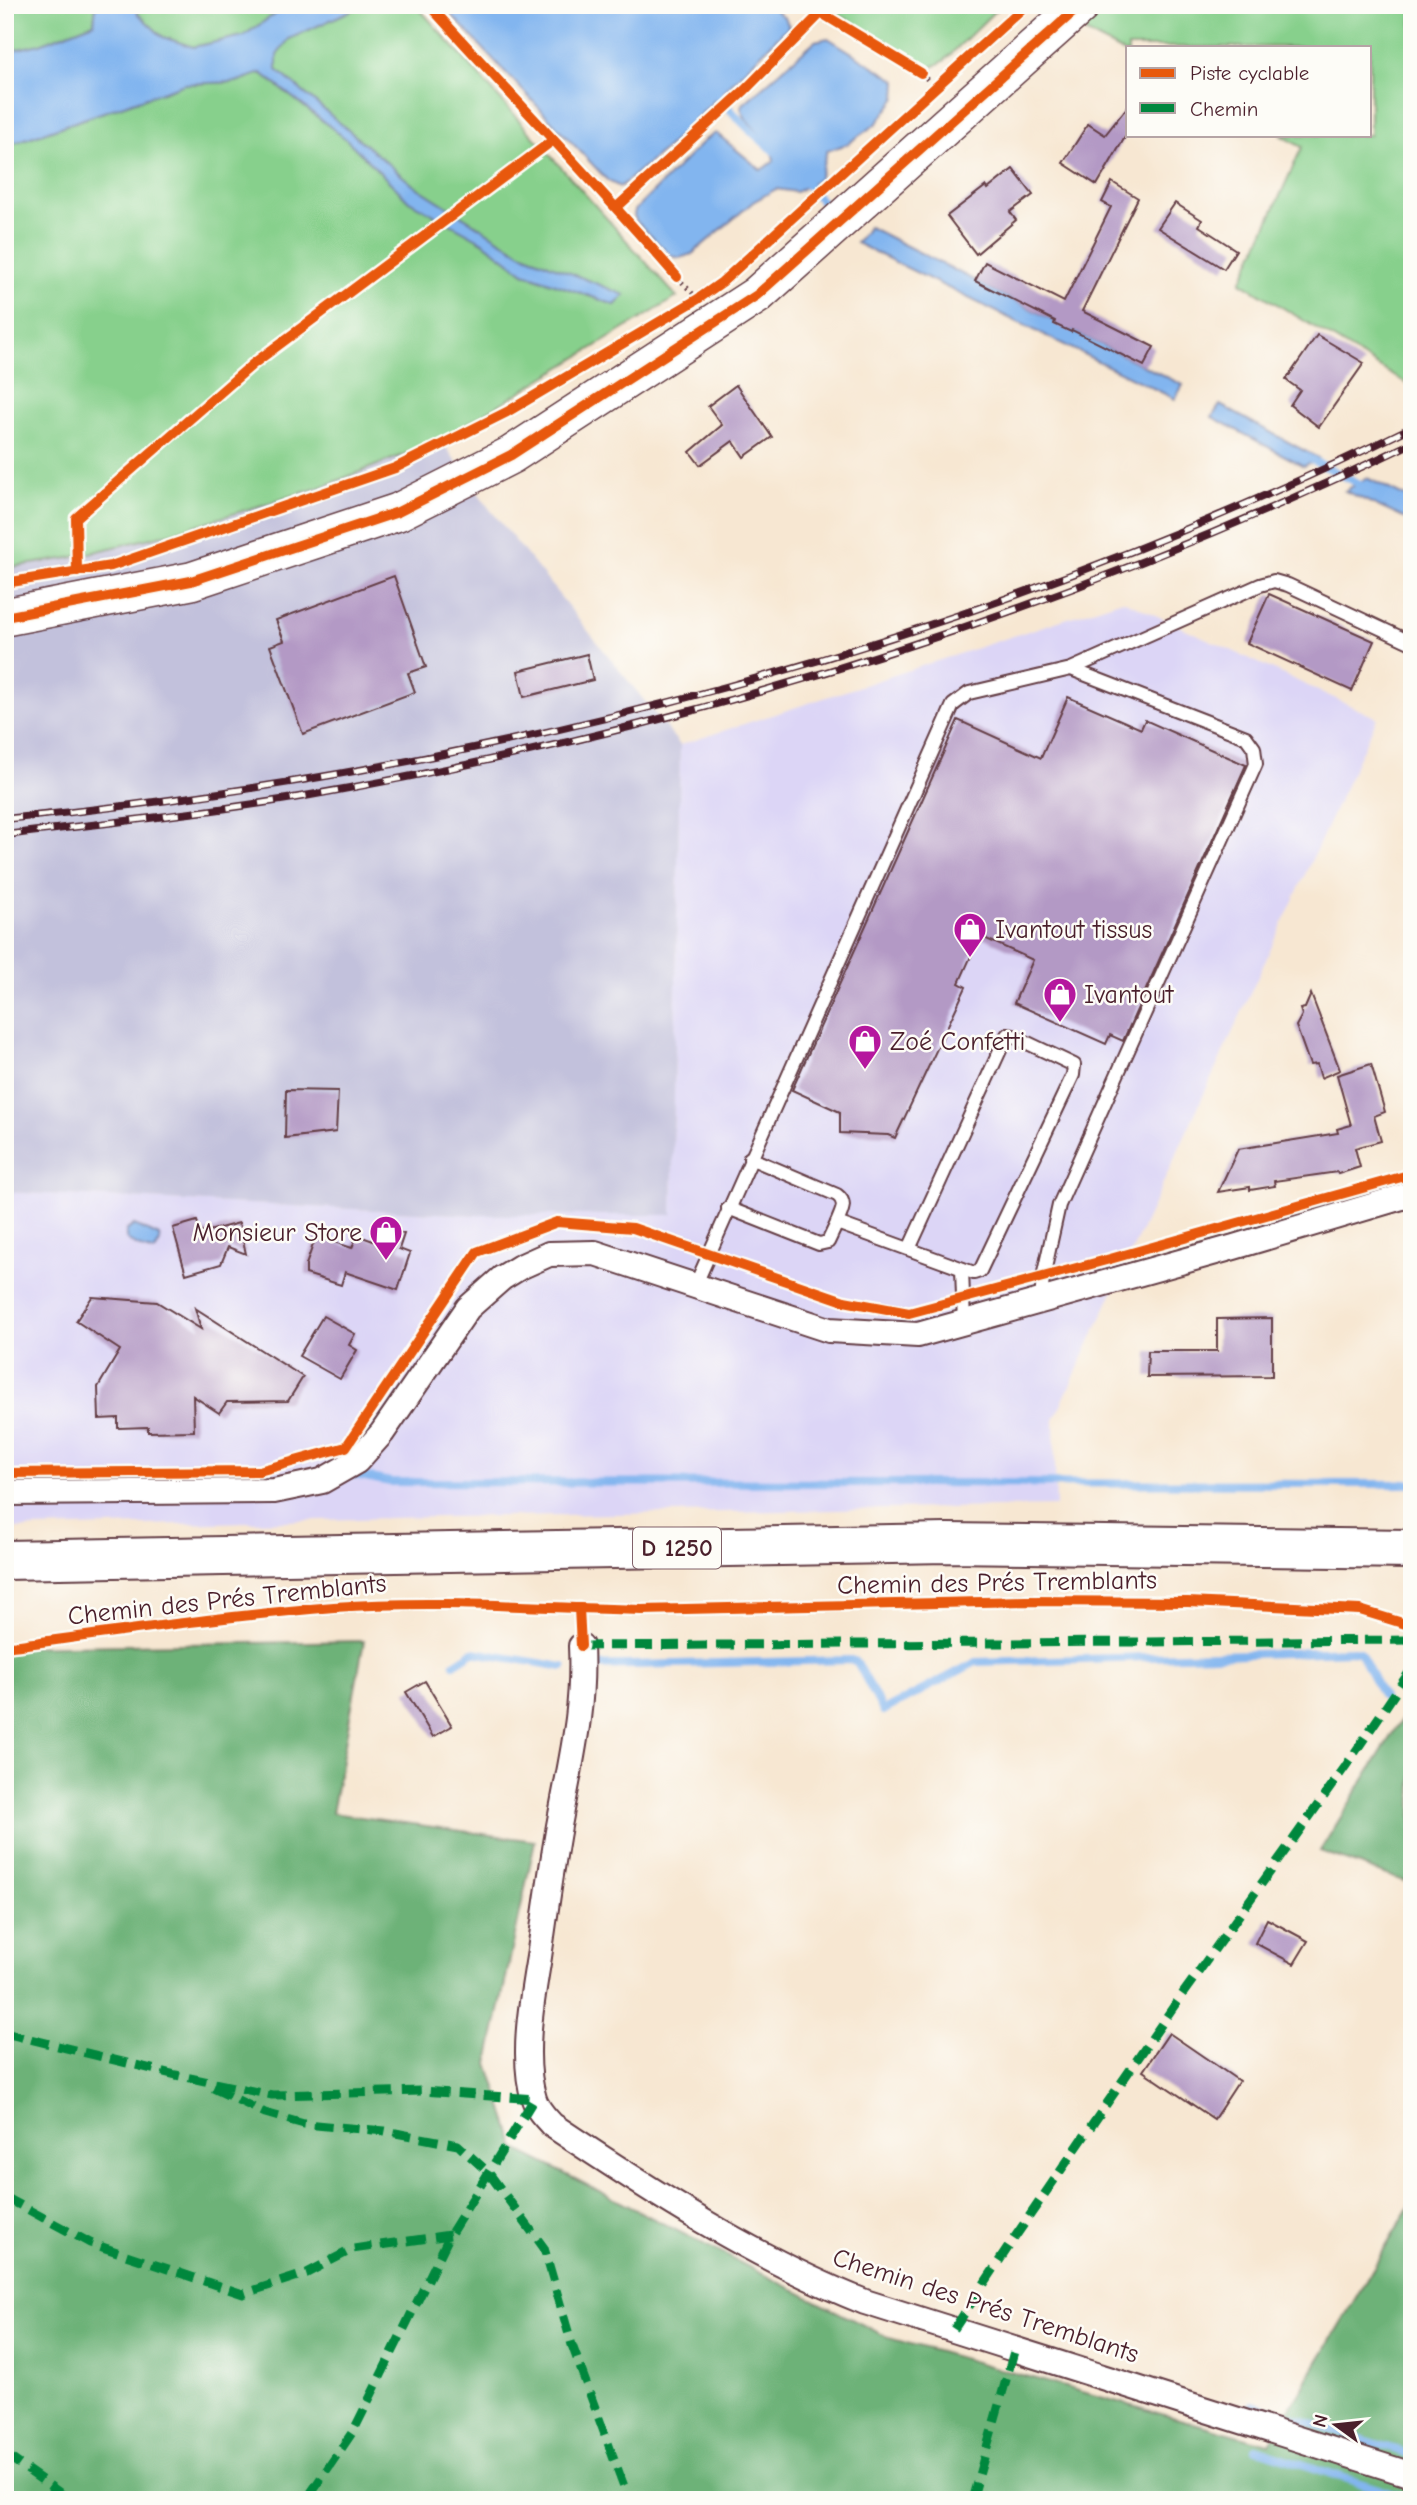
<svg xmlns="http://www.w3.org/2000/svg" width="1417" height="2505" font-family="'Comic Neue',sans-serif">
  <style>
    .built { fill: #dcd5f6 }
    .industrial { fill: #c2c1dc }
    .green { fill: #87d08c; stroke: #68785c; stroke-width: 2 }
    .forest { fill: #6db278; stroke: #5c6852; stroke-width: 2 }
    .water { fill: #82b5ef; stroke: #666a8d; stroke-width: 2 }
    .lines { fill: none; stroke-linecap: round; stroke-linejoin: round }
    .stream { stroke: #82b5ef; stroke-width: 8 }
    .building { fill: #b399c5 }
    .lane-casing { stroke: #643d44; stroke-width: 16 }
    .street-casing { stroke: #643d44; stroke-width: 28 }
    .secondary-casing { stroke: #643d44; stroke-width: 40 }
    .primary-casing { stroke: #643d44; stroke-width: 42 }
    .path { stroke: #643d44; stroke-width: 4.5; stroke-dasharray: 2 5; stroke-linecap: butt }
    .lane { stroke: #fff; stroke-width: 12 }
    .street { stroke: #fff; stroke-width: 24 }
    .secondary { stroke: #fff; stroke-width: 37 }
    .primary { stroke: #fff; stroke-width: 38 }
    .rail-casing { stroke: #4a1f2b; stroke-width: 8 }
    .rail { stroke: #fdfcf7; stroke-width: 5; stroke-dasharray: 16; stroke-linecap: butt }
    .quiet { stroke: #00873e; stroke-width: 9; stroke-dasharray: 18 9; stroke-linecap: butt }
    .cycleway-casing { stroke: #fdfcf7; stroke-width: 15 }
    .cycleway { stroke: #e8590c; stroke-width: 10 }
    .labels { text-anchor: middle; stroke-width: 5; stroke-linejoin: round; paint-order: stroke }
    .shield { fill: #fdfcf7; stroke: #806168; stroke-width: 2 }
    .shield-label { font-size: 24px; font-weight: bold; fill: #4a1f2b }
    .poi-label { font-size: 26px; fill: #4a1f2b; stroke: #fdfcf7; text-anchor: start }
    .street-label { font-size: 26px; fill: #4a1f2b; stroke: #fdfcf7 }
  </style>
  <rect width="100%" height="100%" fill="#fdfcf7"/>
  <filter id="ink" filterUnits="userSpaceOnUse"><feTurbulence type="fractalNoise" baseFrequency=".0143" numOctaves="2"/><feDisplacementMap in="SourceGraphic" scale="14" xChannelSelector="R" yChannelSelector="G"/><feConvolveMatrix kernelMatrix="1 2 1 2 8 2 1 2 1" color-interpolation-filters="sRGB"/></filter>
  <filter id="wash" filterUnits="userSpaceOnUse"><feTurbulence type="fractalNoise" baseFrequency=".00686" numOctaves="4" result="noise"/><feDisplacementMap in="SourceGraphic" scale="28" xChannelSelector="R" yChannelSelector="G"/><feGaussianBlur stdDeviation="1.57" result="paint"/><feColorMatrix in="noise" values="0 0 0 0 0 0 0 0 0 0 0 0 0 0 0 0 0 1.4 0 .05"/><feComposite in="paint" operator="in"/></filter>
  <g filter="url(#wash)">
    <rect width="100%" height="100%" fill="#f7e7d2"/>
    <polygon class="built" points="1123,600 1377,718 1054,1420 1056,1506 390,1518 5,1529 5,1192 477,1215 672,1215 680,745"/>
    <polygon class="industrial" points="441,440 489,508 680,745 672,1215 477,1215 5,1192 5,568 70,558 171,533 324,486"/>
    <g class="green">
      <polygon points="5,5 96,5 94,23 40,44 5,52"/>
      <polygon points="135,5 288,5 243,36 193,47 163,37 138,14"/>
      <polygon points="363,5 416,5 677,297 441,440 324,486 171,533 70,558 5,568 5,146 185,84 236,82 261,73 346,139 409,201 483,242 524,273 615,305 624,296 521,253 413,185 277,70 277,55 289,39"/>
      <polygon points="823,5 1001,5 944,61 930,68"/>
      <polygon points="1109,5 1412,5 1412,387 1241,282 1302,147 1280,135 1370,135 1370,47 1128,47 1128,55 1081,30"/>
    </g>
    <g class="forest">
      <polygon points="364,1641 332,1813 535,1841 488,2063 516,2149 889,2338 1269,2444 1412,2203 1412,2500 5,2500 5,1647"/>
      <polygon points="1412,1702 1412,1884 1320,1851"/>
    </g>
    <g class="water">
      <polygon points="96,5 135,5 138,14 163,37 193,47 243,36 288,5 363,5 289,39 277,55 277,70 413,185 521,253 625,295 615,305 524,273 483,242 409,201 346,139 261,73 236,82 185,84 5,146 5,52 40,44 94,23"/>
      <polygon points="442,5 769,5 785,18 789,26 669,146 620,187 608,181"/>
      <path d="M 828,38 L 897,81 L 896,98 L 876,124 L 847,144 L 827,151 L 819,179 L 796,192 L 776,189 L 753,202 L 692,254 L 680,258 L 671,256 L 636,221 L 634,215 L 635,210 L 706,139 L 716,133 L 761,170 L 774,161 C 772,139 742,124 741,106 L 815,41 Z"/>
      <polygon points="869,227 1144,366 1183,385 1175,399 856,243"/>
      <polygon points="1220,405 1318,458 1304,466 1212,417"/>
      <polygon points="1367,478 1412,500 1412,522 1345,491"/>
      <path d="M 134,1225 L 159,1236 L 160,1242 L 155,1251 C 149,1252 130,1243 126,1238 L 126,1231 Z"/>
    </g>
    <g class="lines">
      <g class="stream">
        <path d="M 714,88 C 730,113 752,133 775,152"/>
        <polyline points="801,178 828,208 836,214"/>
        <polyline points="1305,456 1365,487"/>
        <polyline points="346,1473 390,1482 1412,1484"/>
        <polyline points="454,1664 473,1652 563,1667"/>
        <polyline points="587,1666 851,1660 857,1662 883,1711 976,1662 1355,1651 1360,1652 1383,1697"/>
        <polyline points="1253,2405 1412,2455"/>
        <polyline points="1256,2449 1412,2500"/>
      </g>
    </g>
    <g id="blocks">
      <g class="building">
        <polygon points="1128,106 1128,132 1097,185 1063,163 1088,124 1105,135"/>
        <polygon points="1013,169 1033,195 1010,212 1016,220 976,254 947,216 986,186 988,189"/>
        <polygon points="1112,182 1138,198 1082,311 1154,347 1144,366 1072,330 1071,332 1054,324 1055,321 975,281 985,262 1064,302 1111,207 1102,202"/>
        <polygon points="1175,203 1202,220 1199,226 1236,250 1224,269 1158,228"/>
        <polygon points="1317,335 1364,363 1319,427 1290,405 1300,390 1286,380"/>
        <polygon points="736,385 772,437 744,457 733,441 700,465 690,452 722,425 708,406"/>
        <polygon points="394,576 426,667 408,673 415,692 303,734 270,646 284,641 276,620"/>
        <polygon points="1269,594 1374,641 1352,691 1247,643"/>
        <polygon points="587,654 593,680 524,697 518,671"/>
        <polygon points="1068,697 1141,729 1145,720 1246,765 1123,1041 1110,1035 1106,1044 1014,1003 1033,960 980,936 959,983 966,987 895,1138 888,1135 840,1133 840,1112 792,1090 958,720 1041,758"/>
        <polygon points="1311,994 1340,1070 1321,1078 1317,1064 1310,1065 1296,1026 1302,1015 1300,1009 1305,1008"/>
        <polygon points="1371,1064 1385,1112 1374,1116 1381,1141 1355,1148 1360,1167 1338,1174 1337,1172 1274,1181 1275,1186 1250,1190 1250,1187 1218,1192 1238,1149 1338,1133 1337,1129 1351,1125 1337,1075"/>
        <polygon points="286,1090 338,1091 336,1132 285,1138"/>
        <polygon points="197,1221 201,1233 239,1223 246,1254 228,1247 221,1264 186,1274 173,1228"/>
        <polygon points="378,1226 404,1234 399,1249 410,1253 398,1290 345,1272 341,1285 306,1274 306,1265 316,1236 352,1248 357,1235 373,1241"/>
        <polygon points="92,1297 157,1302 201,1329 195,1308 303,1377 288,1401 227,1402 219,1413 193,1396 194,1431 148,1432 148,1427 118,1428 118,1418 99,1419 98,1387 120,1350 76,1321"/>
        <polygon points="323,1316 355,1334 349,1345 357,1350 340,1379 299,1356"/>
        <polygon points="1272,1318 1272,1376 1147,1377 1148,1351 1217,1351 1217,1319"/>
        <polygon points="425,1681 452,1726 433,1737 406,1692"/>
        <polygon points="1267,1919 1308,1941 1294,1964 1255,1943"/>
        <polygon points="1169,2033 1239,2081 1214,2119 1143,2071"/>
      </g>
    </g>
  </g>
  <g filter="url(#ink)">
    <use href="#blocks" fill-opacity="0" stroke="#643d44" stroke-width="2"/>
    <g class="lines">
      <defs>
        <g id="lane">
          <path d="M 750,1158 L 837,1195 C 848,1203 841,1212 837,1223"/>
          <polyline points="728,1208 819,1244 828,1242 837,1223 974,1273 980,1271 1073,1075 1074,1065 1013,1036 1007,1035 909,1249"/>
          <polyline points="962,1269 964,1323"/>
          <polyline points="695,1286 953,705 969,693 1071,669 1260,585 1274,581 1288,585 1412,643"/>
          <polyline points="1041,1301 1043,1277 1059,1205 1256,764 1254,748 1246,737 1071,669"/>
        </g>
        <g id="street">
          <polyline points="5,1493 274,1491 322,1481 357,1461 382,1433 468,1308 502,1278 520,1267 549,1254 595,1253 829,1330 918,1335 1234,1247 1412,1194"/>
          <path d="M 581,1646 C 584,1708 572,1755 561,1815 C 552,1862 546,1909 539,1957 C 532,1999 521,2058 534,2099 C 537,2110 545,2117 552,2125 C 649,2190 756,2259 865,2302 L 1412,2475"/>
        </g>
        <polyline id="secondary" points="5,617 191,581 398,512 511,455 757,295 1081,5"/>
        <polyline id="primary" points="5,1560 947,1543 1412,1549"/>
      </defs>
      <use href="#lane" class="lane-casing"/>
      <use href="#street" class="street-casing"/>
      <use href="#secondary" class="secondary-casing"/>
      <use href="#primary" class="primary-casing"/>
      <g class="path">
        <polyline points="921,73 935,88"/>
        <polyline points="677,277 697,298"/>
      </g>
      <use href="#lane" class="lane"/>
      <use href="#street" class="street"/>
      <use href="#secondary" class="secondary"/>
      <use href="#primary" class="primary"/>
      <defs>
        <g id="rail">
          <path d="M 5,819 C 493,772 972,644 1412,427"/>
          <path d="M 5,835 C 105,823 206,813 305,796 C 689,729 1061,613 1412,443"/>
        </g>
      </defs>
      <use href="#rail" class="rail-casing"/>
      <use href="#rail" class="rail"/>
      <g class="quiet">
        <polyline points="581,1646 1412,1640"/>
        <polyline points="5,2033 176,2075 272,2095 422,2091 534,2099 450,2235 354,2430 306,2500"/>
        <polyline points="213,2088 265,2113 304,2124 385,2131 458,2145 488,2172 544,2248 572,2345 629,2500"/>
        <polyline points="5,2197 90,2243 243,2294 307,2273 353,2249 450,2235"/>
        <polyline points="954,2329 1015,2237 1174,2006 1345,1767 1412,1668"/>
        <polyline points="5,2454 70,2500"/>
        <polyline points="972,2500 1015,2348"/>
      </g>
      <defs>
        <g id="cycleway">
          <path d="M 429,5 C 511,96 597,184 677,277"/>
          <polyline points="808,5 921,73"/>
          <polyline points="617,207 745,90 821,13"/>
          <polyline points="77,572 76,518 253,364 552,141"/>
          <polyline points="5,583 111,566 395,468 507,412 698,299 722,282 1026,5"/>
          <polyline points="5,617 191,581 398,512 511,455 757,295 1081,5"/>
          <polyline points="5,1473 259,1471 346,1447 477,1252 557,1222 633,1228 844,1301 909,1313 1110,1259 1412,1174"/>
          <polyline points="579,1608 642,1610 1025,1601 1188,1602 1360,1610 1412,1626"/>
          <path d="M 5,1647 C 115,1632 224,1616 334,1607 C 416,1601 498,1605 579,1608 L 581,1646"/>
        </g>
      </defs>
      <use href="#cycleway" class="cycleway-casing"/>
      <use href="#cycleway" class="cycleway"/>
    </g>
  </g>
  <defs>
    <symbol id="shop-pin" viewBox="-11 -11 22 30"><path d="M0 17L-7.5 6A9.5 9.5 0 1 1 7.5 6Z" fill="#b5179e" stroke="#fdfcf7"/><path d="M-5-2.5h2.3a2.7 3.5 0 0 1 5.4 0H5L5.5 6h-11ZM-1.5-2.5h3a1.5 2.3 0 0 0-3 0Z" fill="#fff"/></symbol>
  </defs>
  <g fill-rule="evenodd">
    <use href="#shop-pin" x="951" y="910" width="38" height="52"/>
    <use href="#shop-pin" x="1041" y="975" width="38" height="52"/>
    <use href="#shop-pin" x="846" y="1022" width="38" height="52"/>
    <use href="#shop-pin" x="367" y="1213" width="38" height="52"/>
  </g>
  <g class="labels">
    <rect class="shield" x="633" y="1527.5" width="88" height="41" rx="5"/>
    <g class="shield-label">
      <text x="677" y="1556">D 1250</text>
    </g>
    <g class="poi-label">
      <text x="995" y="938">Ivantout tissus</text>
      <text x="1084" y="1003">Ivantout</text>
      <text x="890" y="1050">Zoé Confetti</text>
      <text x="362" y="1241" text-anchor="end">Monsieur Store</text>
    </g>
    <g class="street-label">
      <text transform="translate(997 1582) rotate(-1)" y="9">Chemin des Prés Tremblants</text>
      <text transform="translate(227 1599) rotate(-6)" y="9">Chemin des Prés Tremblants</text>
      <text transform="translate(986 2305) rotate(18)" y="9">Chemin des Prés Tremblants</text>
    </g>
  </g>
  <rect width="1417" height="2505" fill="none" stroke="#fdfcf7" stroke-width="28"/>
  <rect x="1126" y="46" width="245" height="91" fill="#fdfcf7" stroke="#b5a4a5" stroke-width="2"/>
  <rect x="1140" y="68" width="35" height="10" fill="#e8590c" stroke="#b5a4a5" stroke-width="2"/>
  <text x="1190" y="80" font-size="21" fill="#4a1f2b">Piste cyclable</text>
  <rect x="1140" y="103" width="35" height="10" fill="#00873e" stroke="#b5a4a5" stroke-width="2"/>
  <text x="1190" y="116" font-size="21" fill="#4a1f2b">Chemin</text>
  <g transform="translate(1336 2425) rotate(285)" stroke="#fdfcf7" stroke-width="5" paint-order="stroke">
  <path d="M0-5L12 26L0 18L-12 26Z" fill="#4a1f2b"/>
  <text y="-10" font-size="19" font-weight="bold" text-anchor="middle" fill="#4a1f2b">N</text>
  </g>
</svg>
